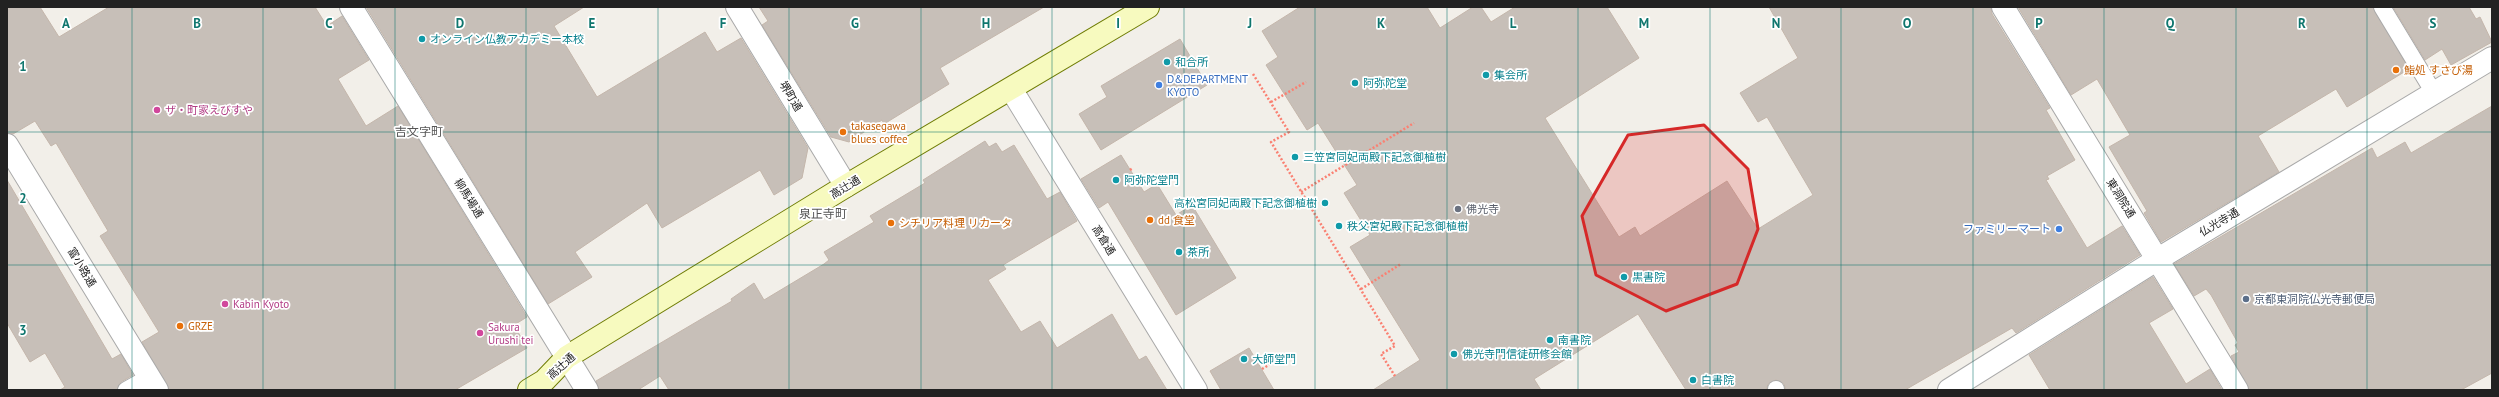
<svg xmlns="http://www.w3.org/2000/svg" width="2499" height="397" font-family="'PT Sans','Noto Sans JP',sans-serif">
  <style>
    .building { fill: #c7bfb8; stroke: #c4b6ab }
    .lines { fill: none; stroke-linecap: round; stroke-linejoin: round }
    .lane-casing { stroke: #a9a9a9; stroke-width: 18 }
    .street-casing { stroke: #a9a9a9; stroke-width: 24 }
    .secondary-casing { stroke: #707d05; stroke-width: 24 }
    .path { stroke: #fa8072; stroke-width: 2.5; stroke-dasharray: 2 2; stroke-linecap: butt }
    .lane { stroke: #fff; stroke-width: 16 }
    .street { stroke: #fff; stroke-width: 22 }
    .secondary { stroke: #f7fabf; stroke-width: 22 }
    .marked { fill: #d62828; fill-opacity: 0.2; stroke: #d62828; stroke-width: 3; stroke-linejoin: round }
    .grid { fill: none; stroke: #0f766e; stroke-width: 1; stroke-opacity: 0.55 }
    .culture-dot { fill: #0f9aa8; stroke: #fff; stroke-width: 1.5 }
    .food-dot { fill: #e8710a; stroke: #fff; stroke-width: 1.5 }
    .shop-dot { fill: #3f7fe0; stroke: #fff; stroke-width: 1.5 }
    .hotel-dot { fill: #d1479c; stroke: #fff; stroke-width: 1.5 }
    .worship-dot { fill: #6b7280; stroke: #fff; stroke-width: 1.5 }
    .service-dot { fill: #5c6f8a; stroke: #fff; stroke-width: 1.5 }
    .labels { text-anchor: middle; stroke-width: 3.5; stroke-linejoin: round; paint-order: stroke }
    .culture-label { font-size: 11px; fill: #0d838f; stroke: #fff; text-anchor: start }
    .food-label { font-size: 11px; fill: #c56008; stroke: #fff; text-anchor: start }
    .shop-label { font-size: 11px; fill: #366cbe; stroke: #fff; text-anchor: start }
    .street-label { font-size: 11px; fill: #222; stroke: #fff }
    .hotel-label { font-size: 11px; fill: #b23c85; stroke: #fff; text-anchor: start }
    .worship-label { font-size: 11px; fill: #5b616d; stroke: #fff; text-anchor: start }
    .service-label { font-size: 11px; fill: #4e5e75; stroke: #fff; text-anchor: start }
    .neighbourhood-label { font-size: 12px; fill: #555; stroke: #fff }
    .grid-label { font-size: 13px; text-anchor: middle; font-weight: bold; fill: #0f766e; stroke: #fff; stroke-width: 3.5; stroke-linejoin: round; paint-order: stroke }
  </style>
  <rect width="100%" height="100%" fill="#f2efe9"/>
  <g class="building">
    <polygon points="7,7 40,7 59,37 109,7 315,7 327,26 342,16 369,60 338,79 366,126 398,106 527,317 514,325 527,348 455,390 169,390 142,342 159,332 100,236 108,231 56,143 51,146 35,121 13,134 7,133"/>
    <polygon points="366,7 584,7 554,26 597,97 705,32 717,52 741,38 808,148 802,178 774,195 760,170 662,228 647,203 575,252 592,277 548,304"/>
    <polygon points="759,7 1044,7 940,68 949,84 884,124 882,120 849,142 831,137 762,25 768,21"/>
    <polygon points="1300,7 1427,7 1440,28 1473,7 1481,7 1491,22 1515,7 1607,7 1639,58 1545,118 1619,237 1635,227 1640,236 1727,181 1758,229 1813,195 1767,117 1758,122 1740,93 1798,58 1769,7 1991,7 1992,14 2050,108 2046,110 2075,160 2047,176 2049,179 2046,180 2087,248 2122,226 2140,255 2016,333 2012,328 1905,390 1786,390 1784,384 1776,380 1768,384 1766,390 1686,390 1638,314 1534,379 1541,390 1373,390 1420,360 1350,247 1370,235 1344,193 1357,185 1318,123 1307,130 1266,65 1278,57 1262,31"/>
    <polygon points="2018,7 2373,7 2409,69 2347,107 2336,89 2258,136 2279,172 2161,242 2144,213 2147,211 2109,147 2130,135 2097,79 2071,95"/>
    <polygon points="2393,7 2469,7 2476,19 2480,17 2492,42 2451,65 2442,49 2425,60"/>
    <polygon points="1180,39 1207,85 1101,150 1079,114 1107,97 1101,86"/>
    <polygon points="2492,106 2492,373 2461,390 2249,390 2231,356 2239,352 2235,345 2238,343 2211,295 2206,289 2194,296 2174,264 2372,148 2377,158 2405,142 2411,153"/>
    <polygon points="985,141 989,147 996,143 1002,152 1014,145 1047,199 1060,192 1077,221 1003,265 1006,269 988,280 1021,332 1040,321 1057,348 1112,314 1139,360 1146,356 1167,390 669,390 660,376 638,390 599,390 596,381 732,301 731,299 754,283 764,300 824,264 829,260 824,252 874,222 870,216 925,183 923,180"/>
    <polygon points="1121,155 1144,192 1157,184 1176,215 1192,205 1236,278 1176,315 1108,202 1099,208 1081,179"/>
    <polygon points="7,180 112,359 121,354 133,375 121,382 117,390 60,390 65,387 45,353 30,362 7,323"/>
    <polygon points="2153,277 2173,309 2149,323 2186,384 2210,369 2222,390 2050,390 2029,355"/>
    <polygon points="1249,348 1274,390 1221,390 1210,371"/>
  </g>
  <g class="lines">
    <defs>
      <g id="lane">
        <polyline points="2382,7 2434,93"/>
        <polyline points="1776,389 1776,390"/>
        <polyline points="126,390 149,377"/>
      </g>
      <g id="street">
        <polyline points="351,7 587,390"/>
        <polyline points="737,7 846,186"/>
        <polyline points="2003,7 2237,390"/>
        <polyline points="1011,89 1196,390"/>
        <polyline points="7,145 157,390"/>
        <polyline points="1949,390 2158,259 2492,58"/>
      </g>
      <polyline id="secondary" points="529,390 544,381 567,357 846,186 1148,7"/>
    </defs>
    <use href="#lane" class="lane-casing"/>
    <use href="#street" class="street-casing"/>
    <use href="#secondary" class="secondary-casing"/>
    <g class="path">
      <polyline points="1253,74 1289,132 1271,142 1395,346 1381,354 1395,376"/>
      <polyline points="1271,102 1306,82"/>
      <polyline points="1130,170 1133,168"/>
      <polyline points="1301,192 1414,123"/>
      <polyline points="1361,289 1401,264"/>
      <polyline points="1262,369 1270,364"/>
    </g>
    <use href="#lane" class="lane"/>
    <use href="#street" class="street"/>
    <use href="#secondary" class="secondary"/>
  </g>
  <path class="marked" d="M 1704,125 L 1748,169 L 1758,229 L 1737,284 L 1666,311 L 1596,275 L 1582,216 L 1628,135 Z"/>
  <path class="grid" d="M 132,7 L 132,390M 263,7 L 263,390M 395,7 L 395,390M 526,7 L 526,390M 658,7 L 658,390M 789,7 L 789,390M 921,7 L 921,390M 1052,7 L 1052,390M 1184,7 L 1184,390M 1315,7 L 1315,390M 1447,7 L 1447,390M 1578,7 L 1578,390M 1710,7 L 1710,390M 1841,7 L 1841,390M 1973,7 L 1973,390M 2104,7 L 2104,390M 2236,7 L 2236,390M 2367,7 L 2367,390M 7,132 L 2492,132M 7,265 L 2492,265"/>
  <g class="culture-dot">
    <circle cx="422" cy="39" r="4"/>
    <circle cx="1167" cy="62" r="4"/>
    <circle cx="1486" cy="75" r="4"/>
    <circle cx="1355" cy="83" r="4"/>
    <circle cx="1295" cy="157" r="4"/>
    <circle cx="1116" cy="180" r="4"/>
    <circle cx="1325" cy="203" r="4"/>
    <circle cx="1339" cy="226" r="4"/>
    <circle cx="1179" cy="252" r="4"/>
    <circle cx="1624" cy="277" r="4"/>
    <circle cx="1550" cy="340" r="4"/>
    <circle cx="1454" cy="354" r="4"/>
    <circle cx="1244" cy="359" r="4"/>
    <circle cx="1693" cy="380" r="4"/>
  </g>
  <g class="food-dot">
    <circle cx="2396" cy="70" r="4"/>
    <circle cx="843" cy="132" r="4"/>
    <circle cx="1150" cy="220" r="4"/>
    <circle cx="891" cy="223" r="4"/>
    <circle cx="180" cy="326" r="4"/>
  </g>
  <g class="shop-dot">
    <circle cx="1159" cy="85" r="4"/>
    <circle cx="2059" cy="229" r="4"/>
  </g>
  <g class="hotel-dot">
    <circle cx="157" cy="110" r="4"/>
    <circle cx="225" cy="304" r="4"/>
    <circle cx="480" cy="333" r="4"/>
  </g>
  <circle class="worship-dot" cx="1458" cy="209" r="4"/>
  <circle class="service-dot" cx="2246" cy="299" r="4"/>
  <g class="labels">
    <g class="culture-label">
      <text x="430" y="43">オンライン仏教アカデミー本校</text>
      <text x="1175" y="66">和合所</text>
      <text x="1494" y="79">集会所</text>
      <text x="1363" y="87">阿弥陀堂</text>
      <text x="1303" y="161">三笠宮同妃両殿下記念御植樹</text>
      <text x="1124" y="184">阿弥陀堂門</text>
      <text x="1317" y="207" text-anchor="end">高松宮同妃両殿下記念御植樹</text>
      <text x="1347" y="230">秩父宮妃殿下記念御植樹</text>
      <text x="1187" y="256">茶所</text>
      <text x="1632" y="281">黒書院</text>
      <text x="1558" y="344">南書院</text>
      <text x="1462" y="358">佛光寺門信徒研修会館</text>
      <text x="1252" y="363">大師堂門</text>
      <text x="1701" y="384">白書院</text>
    </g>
    <g class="food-label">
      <text x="2404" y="74">鮨処 すさび湯</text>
      <text x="851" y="130">takasegawa<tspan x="851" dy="13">blues coffee</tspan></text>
      <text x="1158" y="224">dd 食堂</text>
      <text x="899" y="227">シチリア料理 リカータ</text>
      <text x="188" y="330">GRZE</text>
    </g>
    <g class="shop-label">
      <text x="1167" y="83">D&amp;DEPARTMENT<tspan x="1167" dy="13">KYOTO</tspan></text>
      <text x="2051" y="233" text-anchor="end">ファミリーマート</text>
    </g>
    <g class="street-label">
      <text transform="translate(791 96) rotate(59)" y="4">堺町通</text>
      <text transform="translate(845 187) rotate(-31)" y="4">高辻通</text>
      <text transform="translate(469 198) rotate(58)" y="4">柳馬場通</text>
      <text transform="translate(2121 198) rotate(58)" y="4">東洞院通</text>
      <text transform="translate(2219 222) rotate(-31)" y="4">仏光寺通</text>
      <text transform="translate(1104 240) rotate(58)" y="4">高倉通</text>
      <text transform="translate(82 267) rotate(59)" y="4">富小路通</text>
      <text transform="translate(561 366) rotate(-42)" y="4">高辻通</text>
    </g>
    <g class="hotel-label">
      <text x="165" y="114">ザ・町家えびすや</text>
      <text x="233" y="308">Kabin Kyoto</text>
      <text x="488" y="331">Sakura<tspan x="488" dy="13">Urushi tei</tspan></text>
    </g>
    <g class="worship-label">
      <text x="1466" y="213">佛光寺</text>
    </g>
    <g class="service-label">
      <text x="2254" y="303">京都東洞院仏光寺郵便局</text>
    </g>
    <g class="neighbourhood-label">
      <text x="419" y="136">吉文字町</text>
      <text x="823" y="218">泉正寺町</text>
    </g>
  </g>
  <g class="grid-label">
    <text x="66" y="28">A</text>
    <text x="197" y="28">B</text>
    <text x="329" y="28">C</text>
    <text x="460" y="28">D</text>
    <text x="592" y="28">E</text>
    <text x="723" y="28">F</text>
    <text x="855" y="28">G</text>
    <text x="986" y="28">H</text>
    <text x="1118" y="28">I</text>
    <text x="1250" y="28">J</text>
    <text x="1381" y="28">K</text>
    <text x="1513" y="28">L</text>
    <text x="1644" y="28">M</text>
    <text x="1776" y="28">N</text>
    <text x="1907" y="28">O</text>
    <text x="2039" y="28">P</text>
    <text x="2170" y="28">Q</text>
    <text x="2302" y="28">R</text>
    <text x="2433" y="28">S</text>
    <text x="23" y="71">1</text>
    <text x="23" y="203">2</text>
    <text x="23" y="335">3</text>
  </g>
  <rect width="2499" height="397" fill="none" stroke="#222222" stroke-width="16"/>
</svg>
